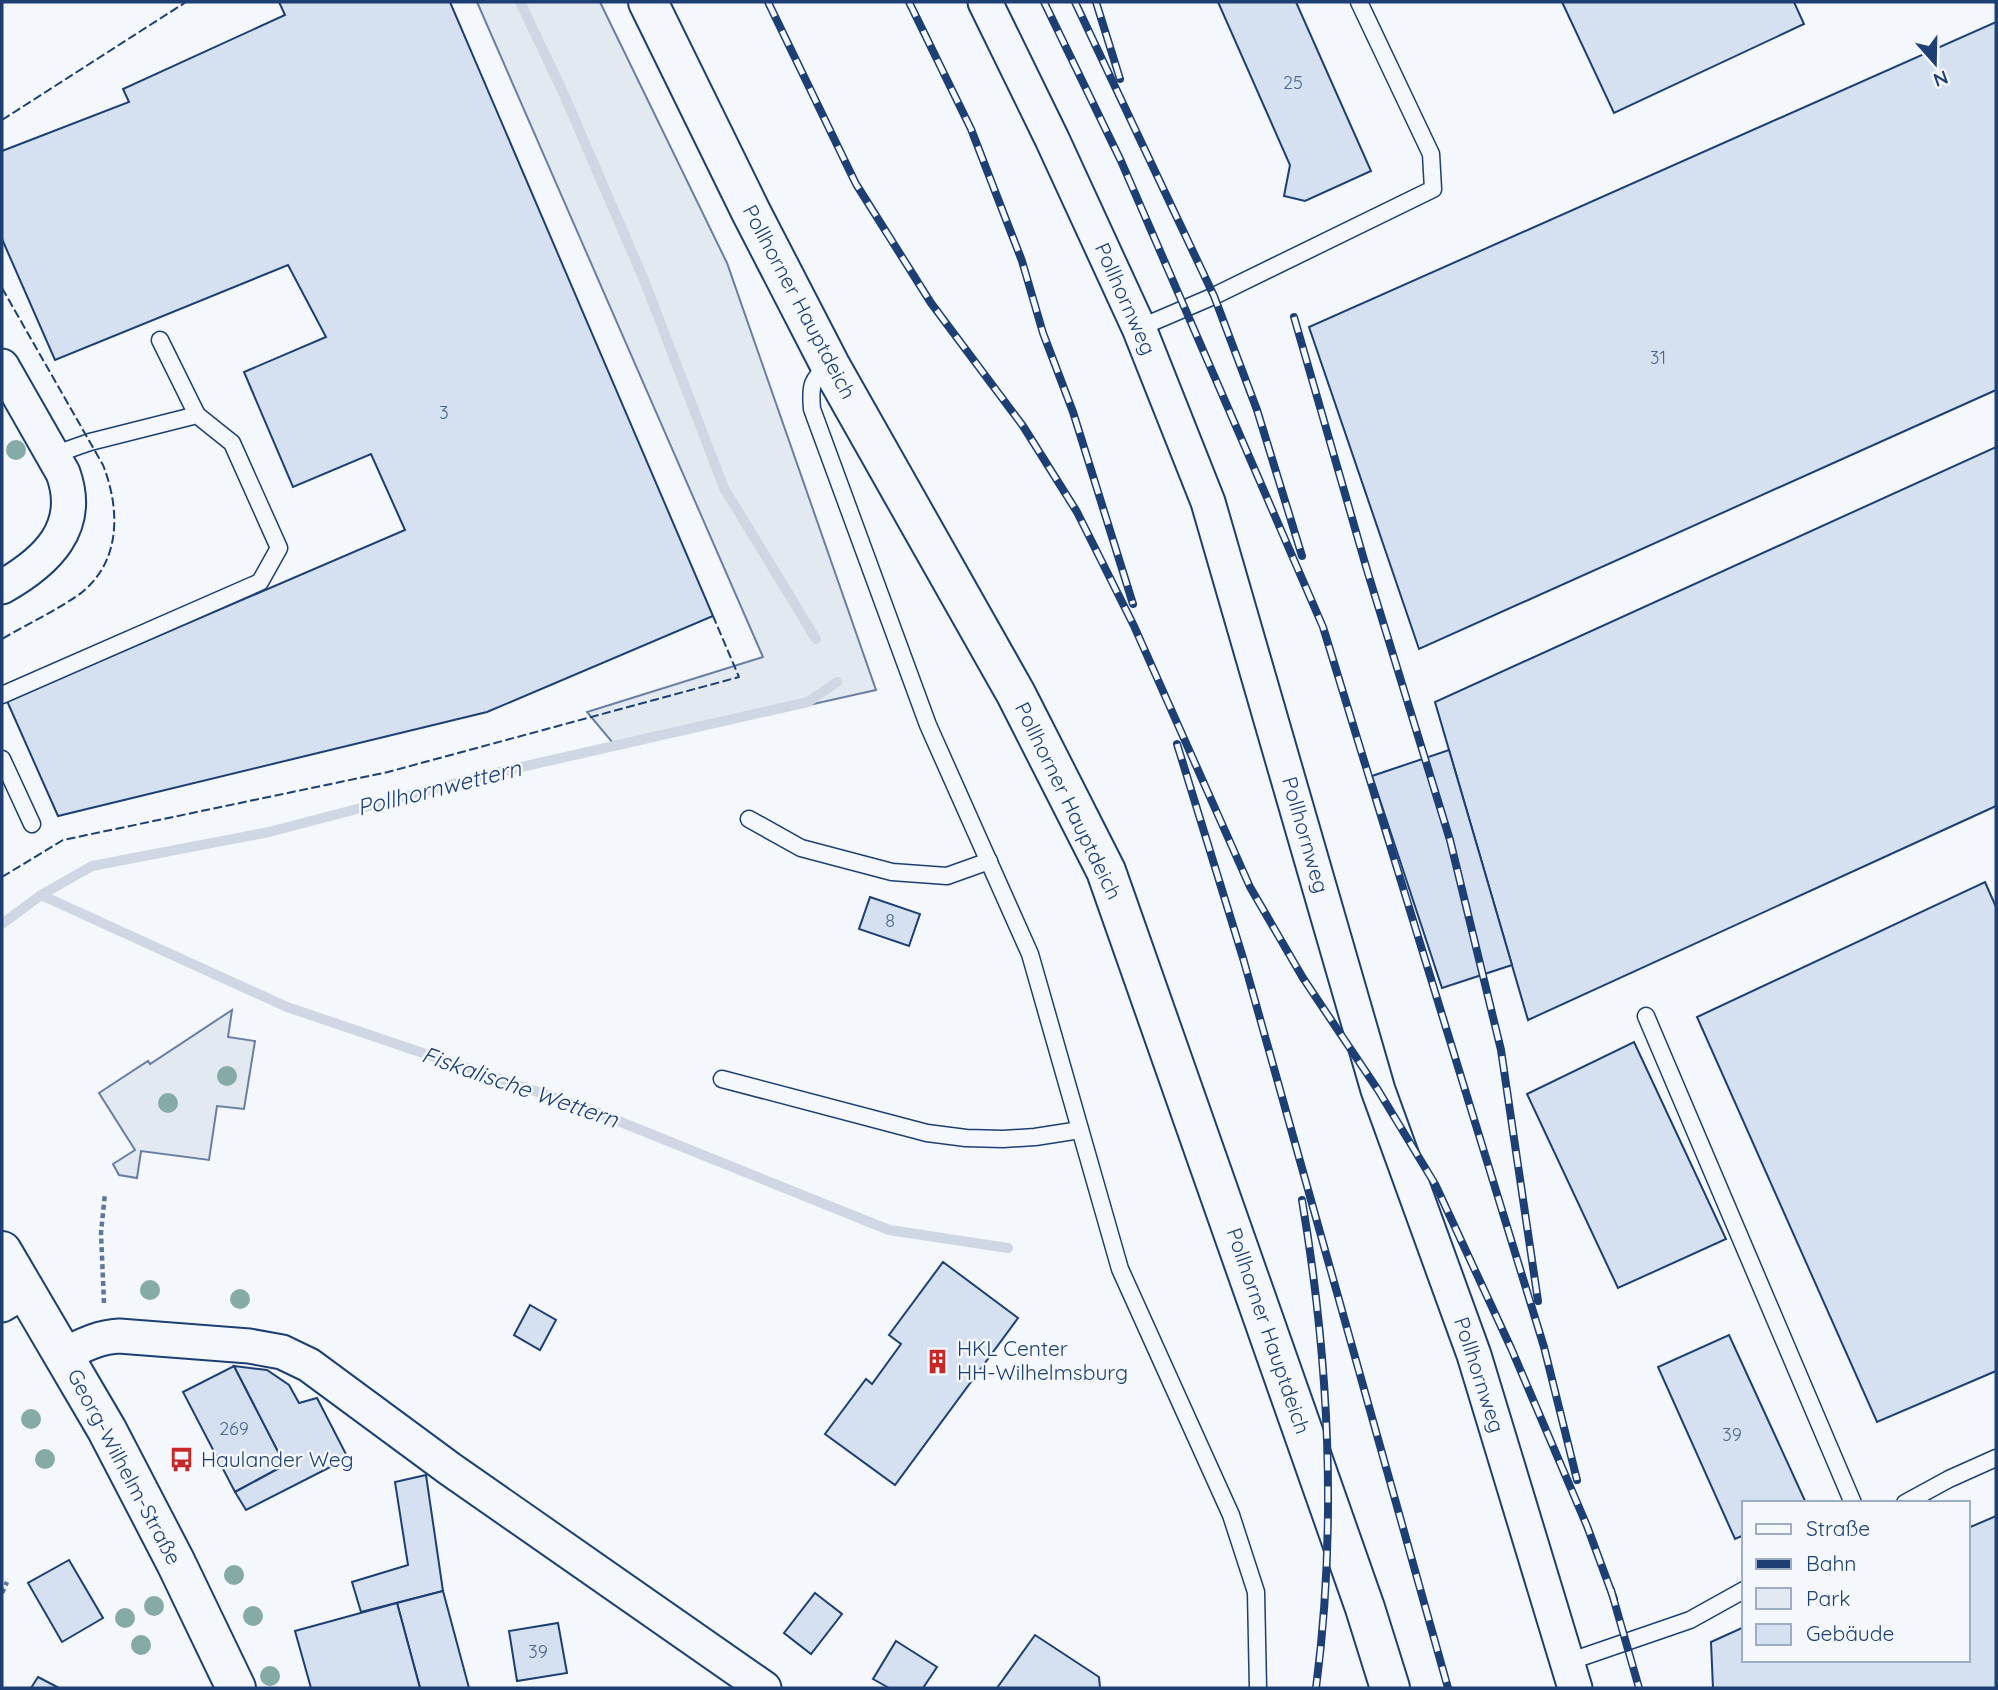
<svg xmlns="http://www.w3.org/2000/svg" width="1998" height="1690" font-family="Quicksand,sans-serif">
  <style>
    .green { fill: #e3e9f0; stroke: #687fa3; stroke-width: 2 }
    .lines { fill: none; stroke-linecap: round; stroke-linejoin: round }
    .stream { stroke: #cfd7e4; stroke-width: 10 }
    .building { fill: #d5e0f0; stroke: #1d3f73; stroke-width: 2 }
    .lane-casing { stroke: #1d3f73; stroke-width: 19 }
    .street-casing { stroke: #1d3f73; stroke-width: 37 }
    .secondary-casing { stroke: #1d3f73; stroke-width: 42 }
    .path { stroke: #5e769c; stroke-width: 4.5; stroke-dasharray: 5 3.5; stroke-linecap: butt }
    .lane { stroke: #f4f7fb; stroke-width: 16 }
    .street { stroke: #f4f7fb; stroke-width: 33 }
    .secondary { stroke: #f4f7fb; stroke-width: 38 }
    .rail-casing { stroke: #1d3f73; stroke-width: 8 }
    .rail { stroke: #f4f7fb; stroke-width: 5; stroke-dasharray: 16; stroke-linecap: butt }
    .fence { stroke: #1d3f73; stroke-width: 2; stroke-dasharray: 9 3.5; stroke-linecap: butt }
    .tree { fill: #86aba6 }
    .labels { text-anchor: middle; stroke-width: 5; stroke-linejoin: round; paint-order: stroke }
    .number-label { font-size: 18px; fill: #4b6792 }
    .street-label { font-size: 21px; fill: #1d3f73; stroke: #f4f7fb }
    .poi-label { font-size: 21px; fill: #1d3f73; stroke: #f4f7fb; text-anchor: start }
    .water-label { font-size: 23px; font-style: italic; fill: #1d3f73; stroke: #f4f7fb }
  </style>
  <rect width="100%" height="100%" fill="#f4f7fb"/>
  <g class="green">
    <polygon points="477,2 600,2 727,263 876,690 617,748 587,712 763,657"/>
    <polygon points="232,1010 228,1037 255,1041 244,1109 217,1106 209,1160 141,1151 137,1178 119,1175 113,1164 135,1150 99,1093 148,1061 150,1064"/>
  </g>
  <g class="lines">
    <g class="stream">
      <polyline points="520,2 562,90 644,280 724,488 816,639"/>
      <polyline points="41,895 287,1007 591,1110 889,1230 1008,1248"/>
      <polyline points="2,924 41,895 92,866 269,832 495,773 808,702 837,682"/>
    </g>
  </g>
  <g class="building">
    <polygon points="279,2 450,2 713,616 487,712 58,816 7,701 405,530 371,454 293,487 244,372 326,337 288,265 55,360 2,239 2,151 129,102 123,89 285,15"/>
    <polygon points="1218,2 1296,2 1371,171 1305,201 1284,196 1290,165"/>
    <polygon points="1562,2 1794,2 1804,24 1614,113"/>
    <polygon points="1996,22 1996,390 1419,649 1309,327"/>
    <polygon points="1996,447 1996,806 1528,1020 1435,702"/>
    <polygon points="1449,750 1512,965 1442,988 1372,776"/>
    <polygon points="1985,882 1996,907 1996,1371 1877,1422 1697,1017"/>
    <polygon points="870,897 920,914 909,946 859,929"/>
    <polygon points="1634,1042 1726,1239 1618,1288 1527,1094"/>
    <polygon points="943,1262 1018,1318 895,1485 825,1434 866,1379 872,1384 901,1344 889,1335"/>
    <polygon points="530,1305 556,1320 540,1350 514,1335"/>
    <polygon points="1729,1335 1806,1503 1744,1503 1744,1535 1735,1539 1658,1367"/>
    <polygon points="234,1366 285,1465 235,1492 183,1392"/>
    <polygon points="234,1366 267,1370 289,1385 299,1403 317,1398 348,1458 246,1510 235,1492 285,1465"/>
    <polygon points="426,1475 443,1591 361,1612 352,1582 408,1565 395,1482"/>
    <polygon points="1996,1516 1996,1688 1713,1688 1711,1642 1744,1627 1744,1660 1968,1660 1968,1528"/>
    <polygon points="69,1560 103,1618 62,1642 28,1583"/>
    <polygon points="443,1591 469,1688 420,1688 397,1603"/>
    <polygon points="815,1593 842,1614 811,1654 784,1633"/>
    <polygon points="397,1603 420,1688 311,1688 295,1631"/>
    <polygon points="558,1623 567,1673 517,1681 509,1631"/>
    <polygon points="1035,1635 1099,1677 1100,1688 997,1688"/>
    <polygon points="896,1641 937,1667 923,1688 889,1688 873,1679"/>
    <polygon points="38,1677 59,1688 31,1688"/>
  </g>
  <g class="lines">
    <defs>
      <g id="lane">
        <polyline points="1139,328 1214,296 1433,189 1431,154 1359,2"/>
        <polyline points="160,340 197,415"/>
        <path d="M 830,365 C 811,379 810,386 812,409 L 928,725 L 1030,954 L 1120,1269 L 1231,1515 L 1256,1592 L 1258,1688"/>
        <polyline points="2,695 260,582 279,548 232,443 197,415 90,442 53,455"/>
        <polyline points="2,759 32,824"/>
        <polyline points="749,819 801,848 892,872 947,876 989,861"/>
        <polyline points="1646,1016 1853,1503"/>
        <polyline points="722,1079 927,1133 966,1138 1003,1139 1035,1137 1080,1130"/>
        <polyline points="1905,1503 1949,1479 1996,1458"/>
        <polyline points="1568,1662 1690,1620 1744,1590"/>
      </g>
      <g id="street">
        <polyline points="985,2 1052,139 1139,328 1208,502 1378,1090 1474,1355 1575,1688"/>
        <path d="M 2,366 L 63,473 C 83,528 46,562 2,587"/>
        <polyline points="2,1305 25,1291"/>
        <path d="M 63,1355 C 82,1346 98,1337 119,1336 L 249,1346 L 282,1352 L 309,1365 L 450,1469 L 764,1688"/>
      </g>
      <g id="secondary">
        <polyline points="648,2 751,212 830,365 1016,694 1106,871 1365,1608 1390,1688"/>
        <polyline points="2,1251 107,1430 176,1563 236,1688"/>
      </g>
    </defs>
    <use href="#lane" class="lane-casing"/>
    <use href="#street" class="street-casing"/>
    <use href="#secondary" class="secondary-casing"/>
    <g class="path">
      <polyline points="104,1303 101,1233 105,1193"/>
      <polyline points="2,1593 7,1582"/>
    </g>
    <use href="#lane" class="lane"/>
    <use href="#street" class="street"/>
    <use href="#secondary" class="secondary"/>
    <defs>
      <g id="rail">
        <polyline points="768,2 856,184 931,303 1023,426 1077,512 1134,626 1250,887 1303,978 1378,1090 1435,1184 1511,1348 1587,1526 1614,1599"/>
        <polyline points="909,2 971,129 1022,261 1043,333 1073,412 1133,604"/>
        <polyline points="1044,2 1121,161 1323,627 1544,1347 1577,1480"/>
        <polyline points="1075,2 1214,296 1257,410 1302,556"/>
        <polyline points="1096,2 1120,79"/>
        <polyline points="1294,317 1367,570 1450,840 1501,1050 1538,1301"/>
        <polyline points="1177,744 1243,958 1448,1688"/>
        <path d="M 1302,1200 C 1329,1360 1337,1527 1316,1688"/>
        <polyline points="1611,1590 1639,1688"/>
      </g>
    </defs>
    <use href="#rail" class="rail-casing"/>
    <use href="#rail" class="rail"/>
    <g class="fence">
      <polyline points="2,120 186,2"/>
      <path d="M 2,288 L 103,465 C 121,511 121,565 77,596 C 53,612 26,625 2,639"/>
      <polyline points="2,877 63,840 388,772 739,677 713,616"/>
    </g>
  </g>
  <g class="tree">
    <circle cx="16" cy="450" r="10"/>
    <circle cx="227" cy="1076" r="10"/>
    <circle cx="168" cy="1103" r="10"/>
    <circle cx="150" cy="1290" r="10"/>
    <circle cx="240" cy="1299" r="10"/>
    <circle cx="31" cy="1419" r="10"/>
    <circle cx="45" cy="1459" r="10"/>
    <circle cx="234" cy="1575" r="10"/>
    <circle cx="154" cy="1606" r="10"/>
    <circle cx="253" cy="1616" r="10"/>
    <circle cx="125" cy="1618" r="10"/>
    <circle cx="141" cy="1645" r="10"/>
    <circle cx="270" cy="1676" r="10"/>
  </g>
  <defs>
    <symbol id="building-bare" viewBox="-9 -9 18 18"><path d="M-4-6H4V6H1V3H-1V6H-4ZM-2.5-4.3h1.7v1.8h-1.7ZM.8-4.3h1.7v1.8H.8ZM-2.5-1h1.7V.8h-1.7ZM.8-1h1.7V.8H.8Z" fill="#c62828" stroke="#f4f7fb" stroke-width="2.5" paint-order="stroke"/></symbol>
    <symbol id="bus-bare" viewBox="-9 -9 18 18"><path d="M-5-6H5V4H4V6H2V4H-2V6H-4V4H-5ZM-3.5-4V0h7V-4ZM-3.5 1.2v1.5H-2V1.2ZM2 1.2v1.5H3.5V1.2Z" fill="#c62828" stroke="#f4f7fb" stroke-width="2.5" paint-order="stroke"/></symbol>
  </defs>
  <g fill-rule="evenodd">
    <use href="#building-bare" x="920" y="1344" width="35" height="35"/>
    <use href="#bus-bare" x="164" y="1442" width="35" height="35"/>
  </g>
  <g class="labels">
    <g class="number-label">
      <text x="1293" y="89">25</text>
      <text x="1658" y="364">31</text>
      <text x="444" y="419">3</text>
      <text x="890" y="927">8</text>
      <text x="234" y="1435">269</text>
      <text x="1732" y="1441">39</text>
      <text x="538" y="1658">39</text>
    </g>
    <g class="street-label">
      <text transform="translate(1125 299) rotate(66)" y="7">Pollhornweg</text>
      <text transform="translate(799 302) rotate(62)" y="7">Pollhorner Hauptdeich</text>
      <text transform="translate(1068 801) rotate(64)" y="7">Pollhorner Hauptdeich</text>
      <text transform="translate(1305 835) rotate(74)" y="7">Pollhornweg</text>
      <text transform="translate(1268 1331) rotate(71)" y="7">Pollhorner Hauptdeich</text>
      <text transform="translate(1479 1375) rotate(72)" y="7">Pollhornweg</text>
      <text transform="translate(124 1467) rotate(62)" y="7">Georg-Wilhelm-Straße</text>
    </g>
    <g class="poi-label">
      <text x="957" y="1356">HKL Center<tspan x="957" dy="24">HH-Wilhelmsburg</tspan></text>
      <text x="201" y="1467">Haulander Weg</text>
    </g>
    <g class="water-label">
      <text transform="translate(439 788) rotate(-14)" y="8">Pollhornwettern</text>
      <text transform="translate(520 1087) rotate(19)" y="8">Fiskalische Wettern</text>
    </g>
  </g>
  <rect width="1998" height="1690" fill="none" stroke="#1d3f73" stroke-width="7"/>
  <rect x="1742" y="1501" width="228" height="161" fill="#f4f7fb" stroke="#9eadc5" stroke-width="2"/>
  <rect x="1756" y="1524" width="35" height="10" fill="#f4f7fb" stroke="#9eadc5" stroke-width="2"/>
  <text x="1806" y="1536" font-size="21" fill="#1d3f73">Straße</text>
  <rect x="1756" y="1559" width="35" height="10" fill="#1d3f73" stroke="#9eadc5" stroke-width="2"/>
  <text x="1806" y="1571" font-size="21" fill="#1d3f73">Bahn</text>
  <rect x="1756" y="1588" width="35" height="21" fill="#e3e9f0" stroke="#9eadc5" stroke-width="2"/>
  <text x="1806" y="1606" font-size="21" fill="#1d3f73">Park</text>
  <rect x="1756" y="1624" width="35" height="21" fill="#d5e0f0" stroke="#9eadc5" stroke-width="2"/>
  <text x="1806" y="1641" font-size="21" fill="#1d3f73">Gebäude</text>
  <g transform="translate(1935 63) rotate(160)" stroke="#f4f7fb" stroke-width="5" paint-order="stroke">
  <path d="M0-5L12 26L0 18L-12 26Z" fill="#1d3f73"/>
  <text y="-10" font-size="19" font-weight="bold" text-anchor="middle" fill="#1d3f73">N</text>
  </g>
</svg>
